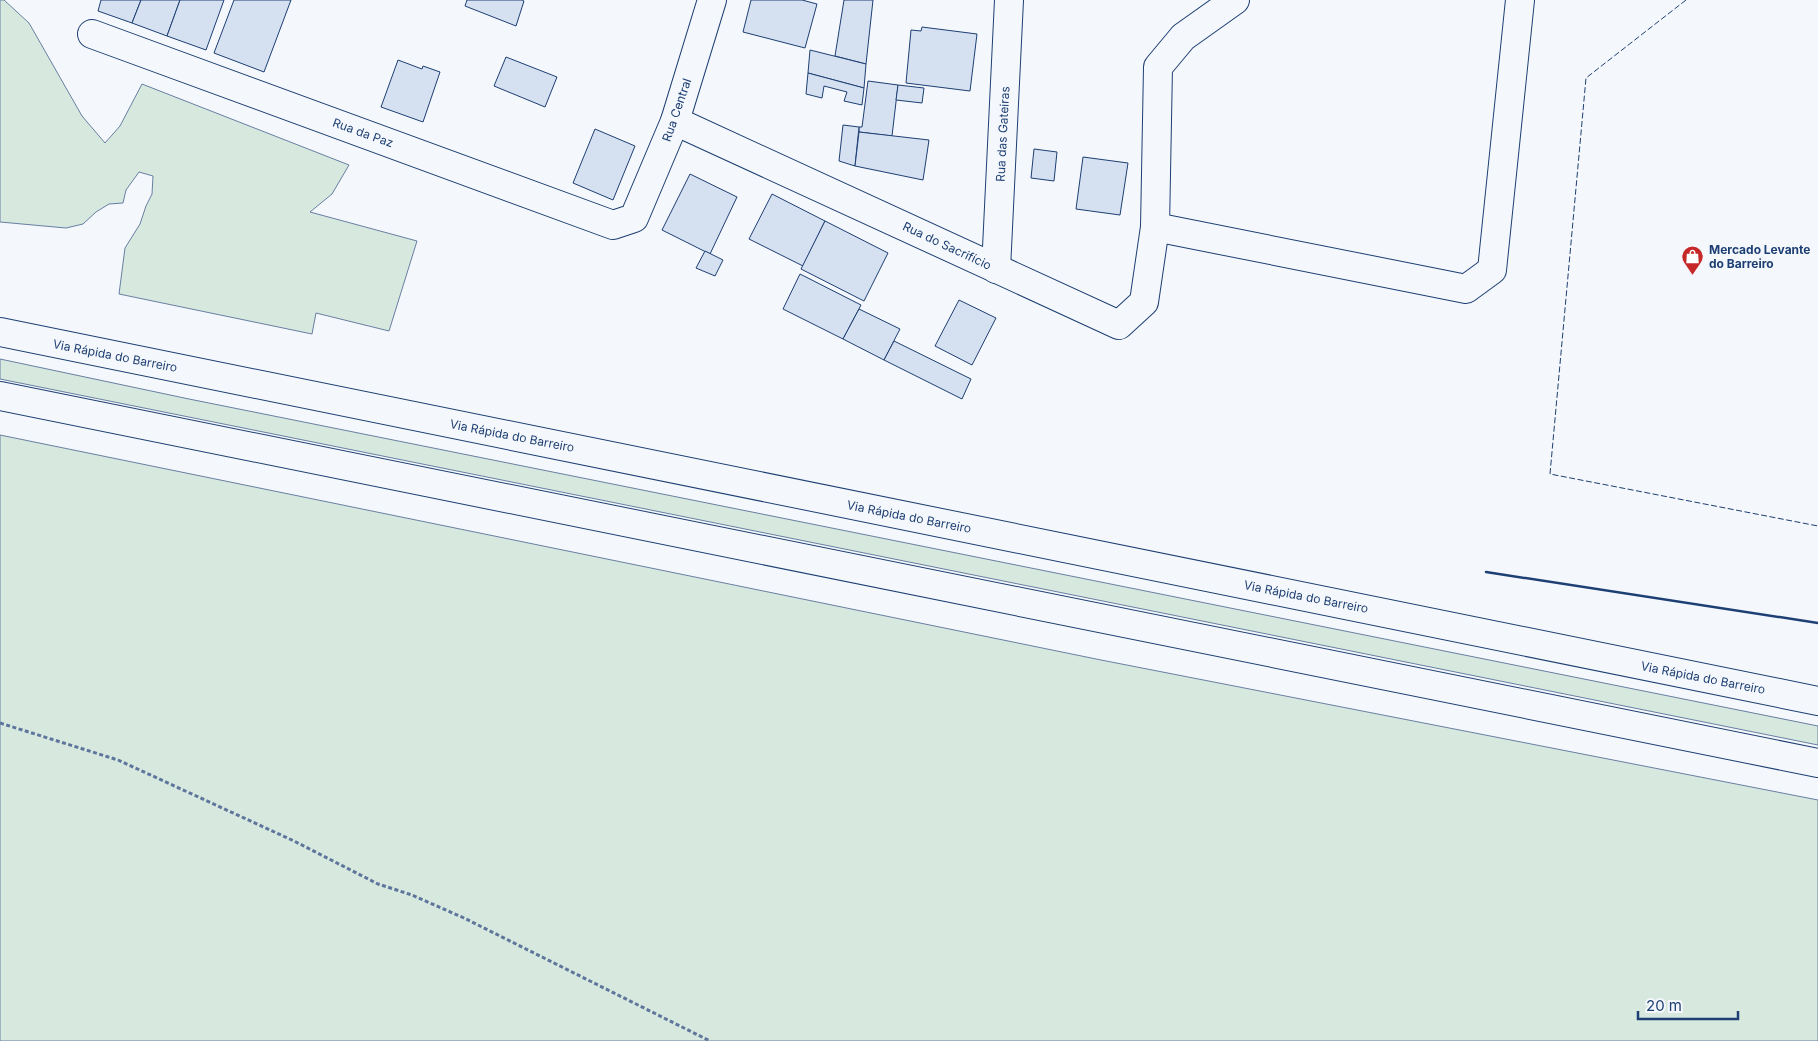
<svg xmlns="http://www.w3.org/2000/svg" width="1818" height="1041" font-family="Inter,sans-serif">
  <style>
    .green { fill: #d7e8df; stroke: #687fa3 }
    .building { fill: #d5e0f0; stroke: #1d3f73 }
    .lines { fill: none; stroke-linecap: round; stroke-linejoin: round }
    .minor-casing { stroke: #1d3f73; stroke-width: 30 }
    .trunk-casing { stroke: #1d3f73; stroke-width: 30 }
    .path { stroke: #5e769c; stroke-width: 3; stroke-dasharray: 4 2.5; stroke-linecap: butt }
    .minor { stroke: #f4f7fb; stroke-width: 28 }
    .trunk { stroke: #f4f7fb; stroke-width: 28 }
    .fence { stroke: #1d3f73; stroke-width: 1; stroke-dasharray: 6 2.5; stroke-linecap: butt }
    .wall { stroke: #1d3f73; stroke-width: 2.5 }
    .labels { text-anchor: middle; stroke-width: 4; stroke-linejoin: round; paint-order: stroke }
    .street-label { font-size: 12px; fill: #1d3f73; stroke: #f4f7fb }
    .poi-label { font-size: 12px; font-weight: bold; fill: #1d3f73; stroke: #f4f7fb; text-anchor: start }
  </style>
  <rect width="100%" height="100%" fill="#f4f7fb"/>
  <g class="green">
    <polygon points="0,0 4,0 29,23 82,116 105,143 120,126 142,84 349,165 332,194 310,212 417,241 389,331 316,313 312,334 119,294 125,248 140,224 146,206 152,194 153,176 139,172 126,190 123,203 109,204 96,212 83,224 66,228 0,222"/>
    <polygon points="0,359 189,399 1818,726 1818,745 0,379"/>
    <polygon points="0,435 1101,660 1818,800 1818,1041 0,1041"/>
  </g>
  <g class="building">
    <polygon points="101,0 141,0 132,23 98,11"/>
    <polygon points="141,0 180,0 167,36 132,23"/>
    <polygon points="180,0 224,0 206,50 167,36"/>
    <polygon points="234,0 291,0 264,72 214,53"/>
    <polygon points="467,0 522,0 524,1 516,26 465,6"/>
    <polygon points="751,0 802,0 817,4 805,48 743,32"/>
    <polygon points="844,0 873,0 866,64 835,56"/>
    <polygon points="922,27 977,34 970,91 906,83 911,30 921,31"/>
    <polygon points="810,50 866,64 864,88 808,73"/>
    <polygon points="506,57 557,77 545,107 494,86"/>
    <polygon points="398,60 422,69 423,66 440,72 423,122 381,107"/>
    <polygon points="808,73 864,88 862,105 844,101 847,92 824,86 822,98 806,94"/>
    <polygon points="868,81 898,85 892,136 859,132 859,127 862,127"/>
    <polygon points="898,85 924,88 922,103 896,100"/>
    <polygon points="843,125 859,127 855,166 839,161"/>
    <polygon points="595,129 635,146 613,200 573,183"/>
    <polygon points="859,132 929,140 923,180 855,166"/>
    <polygon points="1034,149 1057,152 1054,181 1031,178"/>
    <polygon points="1083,157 1128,163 1120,215 1076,209"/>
    <polygon points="690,174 737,197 710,254 662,230"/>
    <polygon points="772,194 825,221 803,266 749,239"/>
    <polygon points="825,221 888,253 864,301 801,269"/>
    <polygon points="705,251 723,260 715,276 696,268"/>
    <polygon points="800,274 861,305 843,339 783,309"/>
    <polygon points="959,300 996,318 972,365 935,346"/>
    <polygon points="859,309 900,329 884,360 843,339"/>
    <polygon points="894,341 971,379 962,399 884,360"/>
  </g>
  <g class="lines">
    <defs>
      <g id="minor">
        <polyline points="92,34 613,225 634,218 675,121 712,0"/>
        <polyline points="675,121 1119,325 1144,302 1155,227 1158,67 1183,37 1235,0"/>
        <polyline points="1155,227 1466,289 1492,270 1520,0"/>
        <polyline points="996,269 1009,0"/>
      </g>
      <g id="trunk">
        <polyline points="0,332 1818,701"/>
        <polyline points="0,396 1818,763"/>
      </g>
    </defs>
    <use href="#minor" class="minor-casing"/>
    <use href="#trunk" class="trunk-casing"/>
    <polyline class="path" points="0,723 118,760 294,841 378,884 412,895 464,918 710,1041"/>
    <use href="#minor" class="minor"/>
    <use href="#trunk" class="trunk"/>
    <polyline class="fence" points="1686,0 1586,78 1550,474 1818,526"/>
    <polyline class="wall" points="1486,572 1818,623"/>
  </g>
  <defs>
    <symbol id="shop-pin" viewBox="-11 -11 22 30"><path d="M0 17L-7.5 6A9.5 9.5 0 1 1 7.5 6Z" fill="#c62828" stroke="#f4f7fb"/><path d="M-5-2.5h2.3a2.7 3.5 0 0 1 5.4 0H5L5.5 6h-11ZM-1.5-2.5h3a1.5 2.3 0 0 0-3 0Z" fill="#fff"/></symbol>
  </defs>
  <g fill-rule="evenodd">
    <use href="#shop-pin" x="1680" y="244" width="25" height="34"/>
  </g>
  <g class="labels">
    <g class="street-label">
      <text transform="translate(677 110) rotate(-71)" y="4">Rua Central</text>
      <text transform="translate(363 133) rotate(20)" y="4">Rua da Paz</text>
      <text transform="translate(1003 134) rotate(-87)" y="4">Rua das Gateiras</text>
      <text transform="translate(947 246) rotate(25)" y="4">Rua do Sacrifício</text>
      <text transform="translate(115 356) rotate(11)" y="4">Via Rápida do Barreiro</text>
      <text transform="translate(512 436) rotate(11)" y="4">Via Rápida do Barreiro</text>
      <text transform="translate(909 517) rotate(11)" y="4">Via Rápida do Barreiro</text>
      <text transform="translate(1306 597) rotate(11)" y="4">Via Rápida do Barreiro</text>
      <text transform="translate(1703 678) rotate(11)" y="4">Via Rápida do Barreiro</text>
    </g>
    <g class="poi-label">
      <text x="1709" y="254">Mercado Levante<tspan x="1709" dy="14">do Barreiro</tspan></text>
    </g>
  </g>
  <path d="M1638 1011v8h100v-8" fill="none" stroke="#1d3f73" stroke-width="2.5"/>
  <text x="1646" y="1011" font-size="15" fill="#1d3f73" stroke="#f4f7fb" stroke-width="4" paint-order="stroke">20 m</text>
</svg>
